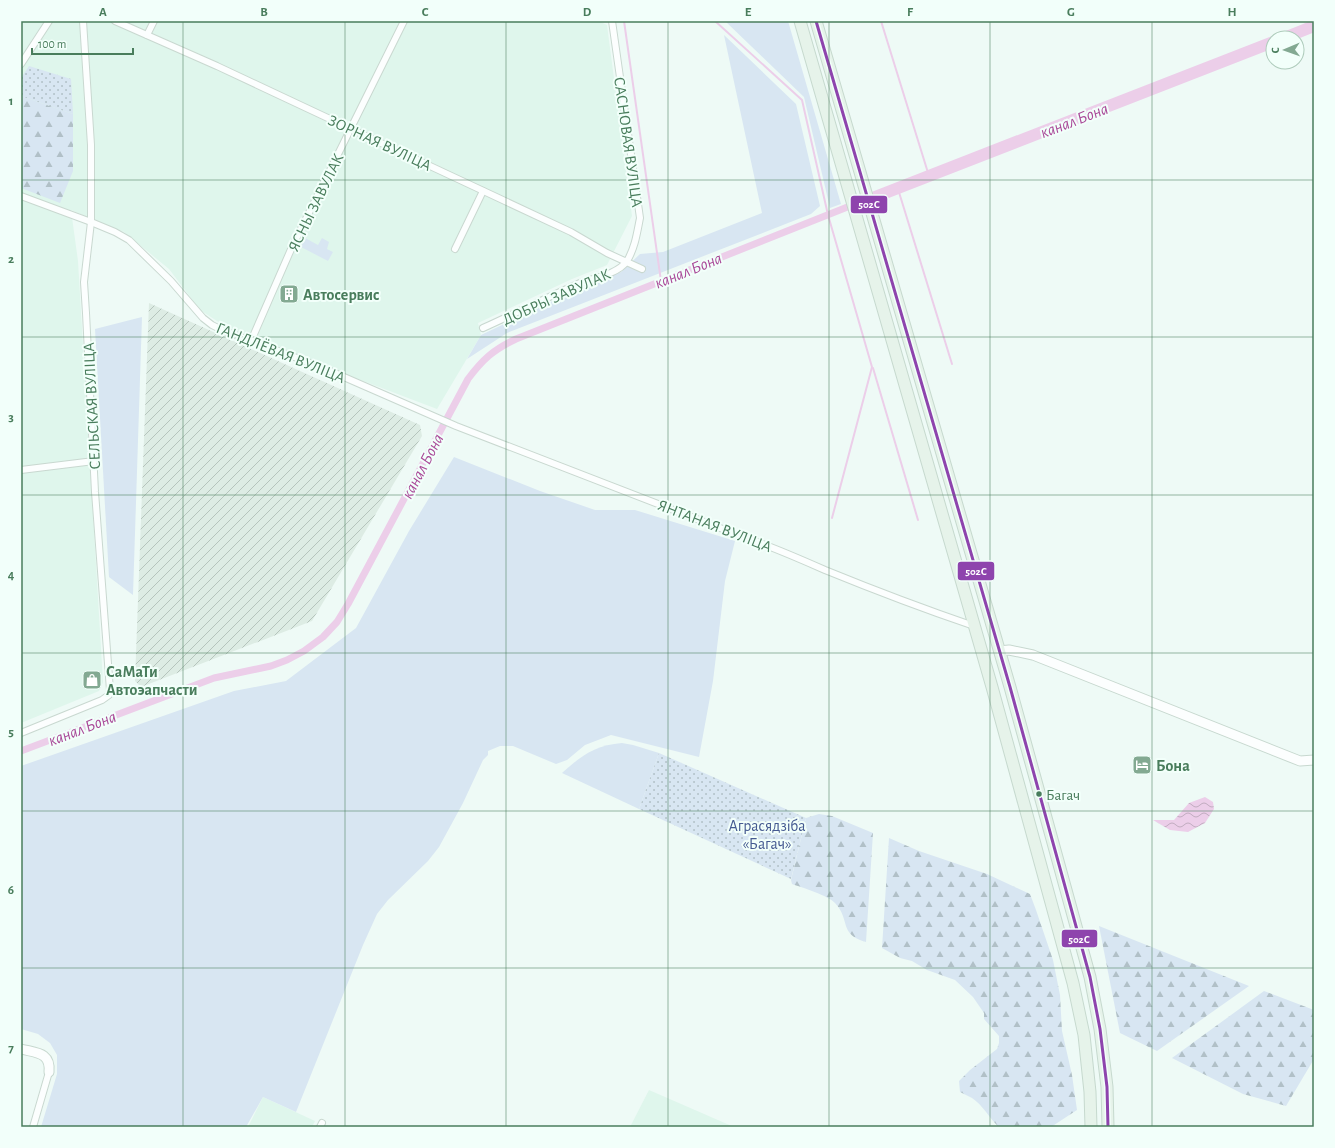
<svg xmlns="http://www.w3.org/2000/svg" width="1335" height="1148" font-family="'Alegreya Sans',sans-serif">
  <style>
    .residential { fill: #dff6ec }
    .industrial { fill: url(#industrial-furrows) }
    .green { fill: #d8e6f2 }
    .forest { fill: url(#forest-firs) }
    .park { fill: url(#park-dots) }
    .water { fill: url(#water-waves) }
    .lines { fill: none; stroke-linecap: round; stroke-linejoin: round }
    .stream { stroke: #eccee9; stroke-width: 2 }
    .canal { stroke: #eccee9; stroke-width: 7 }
    .river { stroke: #eccee9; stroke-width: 12 }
    .street-casing { stroke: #c9d8d0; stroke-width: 8 }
    .secondary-casing { stroke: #c7d8cf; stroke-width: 11 }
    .highway-casing { stroke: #c6d9ce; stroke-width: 13 }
    .street { stroke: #fcfefe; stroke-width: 6 }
    .secondary { stroke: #fcfefe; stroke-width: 9 }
    .highway { stroke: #e6f3ea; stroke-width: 11 }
    .bus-1-casing { stroke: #f2fffa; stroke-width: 6 }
    .bus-1 { stroke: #8e44ad; stroke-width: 3 }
    .grid { fill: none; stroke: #497d5c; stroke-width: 1; stroke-opacity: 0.55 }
    .bus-dot { fill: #497d5c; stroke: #f2fffa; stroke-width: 1.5 }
    .labels { text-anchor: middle; stroke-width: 4; stroke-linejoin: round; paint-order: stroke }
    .bus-label { font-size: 15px; fill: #497d5c; stroke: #f2fffa; text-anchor: start }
    .street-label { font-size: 16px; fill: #497d5c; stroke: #f2fffa }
    .poi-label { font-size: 16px; font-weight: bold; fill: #497d5c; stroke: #f2fffa; text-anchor: start }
    .park-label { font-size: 16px; fill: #455a91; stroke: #f2fffa }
    .water-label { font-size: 17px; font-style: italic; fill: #a94898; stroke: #f2fffa }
    .line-badge { stroke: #f2fffa; stroke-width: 1.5 }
    .badge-label { font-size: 11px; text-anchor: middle; font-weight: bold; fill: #fff }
    .neatline { fill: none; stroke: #497d5c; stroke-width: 1.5 }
    .grid-label { font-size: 13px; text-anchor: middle; font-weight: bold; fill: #497d5c }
  </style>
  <defs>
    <pattern id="industrial-furrows" width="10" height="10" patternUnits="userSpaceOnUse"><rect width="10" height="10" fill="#ddece4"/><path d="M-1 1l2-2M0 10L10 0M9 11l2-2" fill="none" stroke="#b5c4bc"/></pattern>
    <pattern id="forest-firs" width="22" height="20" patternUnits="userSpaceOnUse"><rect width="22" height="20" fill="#d8e6f2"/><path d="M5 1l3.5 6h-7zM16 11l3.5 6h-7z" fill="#b1c0c7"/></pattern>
    <pattern id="park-dots" width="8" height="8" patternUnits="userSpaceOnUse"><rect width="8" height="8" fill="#d8e6f2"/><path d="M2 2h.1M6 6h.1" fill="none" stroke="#b1c0c7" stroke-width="1.8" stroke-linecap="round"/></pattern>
    <pattern id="water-waves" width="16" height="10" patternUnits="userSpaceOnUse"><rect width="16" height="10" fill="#eccee9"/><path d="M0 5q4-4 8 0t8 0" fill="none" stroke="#c1acc0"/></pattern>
  </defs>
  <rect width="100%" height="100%" fill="#eefaf6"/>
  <g class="residential">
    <polygon points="21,21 598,21 607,25 632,216 607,265 572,279 478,323 481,335 437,409 234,332 200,310 169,269 124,232 71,210 78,261 103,682 99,691 21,723"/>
    <polygon points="649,1090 734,1127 630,1127"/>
    <polygon points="263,1097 315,1121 312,1127 248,1127"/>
  </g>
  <polygon class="industrial" points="149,303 420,425 422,436 312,621 141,687 135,681"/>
  <g class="green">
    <polygon points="725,21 788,21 841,204 830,208 804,97"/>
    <polygon points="724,35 796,104 820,206 811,214 507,333 467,359 481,335 563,296 621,272 640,254 663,252 762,213"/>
    <polygon points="305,238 318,245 322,238 329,242 327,249 333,252 328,261 301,247"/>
    <polygon points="142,317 133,595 109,577 95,329"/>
    <polygon points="454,457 540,491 595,510 635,510 735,541 725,581 713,681 699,757 611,735 585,745 567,760 556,764 513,746 500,746 488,751 488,755 483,760 463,803 439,847 428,861 388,900 377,914 363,945 296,1112 263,1097 246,1127 41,1127 57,1074 57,1055 50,1043 38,1034 21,1029 21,766 234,691 286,681 356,628 409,531"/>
    <path d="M 622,743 L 633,745 L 659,753 L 639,809 L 562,773 C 581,756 595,745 622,743 Z"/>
  </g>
  <g class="forest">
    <polygon points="21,96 73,114 73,171 60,203 21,188"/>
    <path d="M 819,814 L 832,816 L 873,833 L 866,942 C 838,934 851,920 835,903 C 829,896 801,887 792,884 L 791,880 L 806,818 Z"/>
    <path d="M 889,838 L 919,851 L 987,874 L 1030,894 L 1036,910 L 1053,960 L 1060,995 L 1062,1031 L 1072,1075 L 1077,1110 L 1051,1127 L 999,1127 C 989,1118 983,1105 972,1098 C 968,1096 964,1094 960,1092 L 959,1081 L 970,1070 L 997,1049 L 999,1043 L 999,1036 L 984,1019 L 984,1013 L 973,997 L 955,980 L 927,970 L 912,961 L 900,958 L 882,948 Z"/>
    <polygon points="1099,926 1249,986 1157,1051 1120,1033"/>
    <polygon points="1264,991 1314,1010 1314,1059 1286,1106 1243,1094 1172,1058"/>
  </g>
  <g class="park">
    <polygon points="29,66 71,79 73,114 21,96 21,78"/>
    <polygon points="659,753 806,818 791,879 639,809"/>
  </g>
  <polygon class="water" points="1205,797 1213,802 1214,809 1205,823 1188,832 1170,830 1153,820 1174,820 1189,803"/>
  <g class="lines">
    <g class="stream">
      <polyline points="624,21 661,281"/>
      <polyline points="715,21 802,100 828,215 872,367 832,518"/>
      <polyline points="881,21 929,176"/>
      <polyline points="898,189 952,364"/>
      <polyline points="873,368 918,520"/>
    </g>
    <path class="canal" d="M 21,751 L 214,678 L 271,666 L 287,660 L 304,651 L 323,637 L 337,622 L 348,604 L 468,379 C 483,359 493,350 516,339 L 850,206"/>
    <g class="river">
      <polyline points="1284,38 1314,26"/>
      <polyline points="875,197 1273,42"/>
    </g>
    <defs>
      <g id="street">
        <polyline points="115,21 217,66 413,158 571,232 607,253 642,269"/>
        <polyline points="147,35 154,21"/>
        <polyline points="21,64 49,21"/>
        <path d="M 21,196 L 91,222 L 115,232 L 129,240 L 171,281 L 203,318 L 212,325 L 222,330 L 321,367 L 456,426 L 746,538 C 773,547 798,558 825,570 C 874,590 924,609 974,626"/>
        <polyline points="455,249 483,191"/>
        <path d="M 483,328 C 516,313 548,297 580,283 C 594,278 618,274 627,261 C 635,248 637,233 640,218 L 612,21"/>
        <polyline points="251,341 292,247 404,21"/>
        <polyline points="21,470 94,461"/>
        <polyline points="21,733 102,700 109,695 110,690 95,492 86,313 84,282 91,222 91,145 83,21"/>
        <polyline points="33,1127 49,1072"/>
        <polyline points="320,1127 322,1123"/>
      </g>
      <g id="secondary">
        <polyline points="999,651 1009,650 1033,655 1300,761 1314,760"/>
        <path d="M 21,1049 C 36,1053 51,1052 49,1072"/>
      </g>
      <g id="highway">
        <polyline points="800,21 992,687 1073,983 1084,1035 1090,1092 1091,1127"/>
        <polyline points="816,21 1010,687 1090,977 1100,1029 1107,1087 1108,1127"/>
      </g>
    </defs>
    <use href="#street" class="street-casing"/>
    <use href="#secondary" class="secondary-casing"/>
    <use href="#highway" class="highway-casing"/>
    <use href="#street" class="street"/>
    <use href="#secondary" class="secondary"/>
    <use href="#highway" class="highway"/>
    <defs>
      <polyline id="bus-1" points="816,21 1010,687 1090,977 1100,1029 1107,1087 1108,1127"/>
    </defs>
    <use href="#bus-1" class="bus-1-casing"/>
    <use href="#bus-1" class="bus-1"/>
  </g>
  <path class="grid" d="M 183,21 L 183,1127M 345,21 L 345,1127M 506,21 L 506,1127M 668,21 L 668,1127M 829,21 L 829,1127M 990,21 L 990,1127M 1152,21 L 1152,1127M 21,180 L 1314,180M 21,337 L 1314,337M 21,495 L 1314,495M 21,653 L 1314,653M 21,811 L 1314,811M 21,968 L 1314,968"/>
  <defs>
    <symbol id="building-square" viewBox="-11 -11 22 22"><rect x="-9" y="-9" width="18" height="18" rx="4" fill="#83a992" stroke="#f2fffa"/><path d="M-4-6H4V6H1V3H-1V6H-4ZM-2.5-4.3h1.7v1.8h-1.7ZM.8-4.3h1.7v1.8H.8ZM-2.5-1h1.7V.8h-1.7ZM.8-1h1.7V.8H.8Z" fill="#fff"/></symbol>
    <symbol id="shop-square" viewBox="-11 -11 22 22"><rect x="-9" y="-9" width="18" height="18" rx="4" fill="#83a992" stroke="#f2fffa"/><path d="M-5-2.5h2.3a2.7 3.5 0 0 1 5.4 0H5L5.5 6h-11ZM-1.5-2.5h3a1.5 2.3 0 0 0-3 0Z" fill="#fff"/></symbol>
    <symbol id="hotel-square" viewBox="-11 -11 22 22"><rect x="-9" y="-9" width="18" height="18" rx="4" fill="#83a992" stroke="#f2fffa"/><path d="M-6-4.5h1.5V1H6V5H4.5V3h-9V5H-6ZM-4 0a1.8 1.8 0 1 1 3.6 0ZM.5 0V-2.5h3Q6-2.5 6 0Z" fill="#fff"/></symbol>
  </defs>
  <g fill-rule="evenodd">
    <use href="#building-square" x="278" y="283" width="22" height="22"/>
    <use href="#shop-square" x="81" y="669" width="22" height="22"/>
    <use href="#hotel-square" x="1131" y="754" width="22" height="22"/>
  </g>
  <circle class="bus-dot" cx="1039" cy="794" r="3.5"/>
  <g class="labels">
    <g class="bus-label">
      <text x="1046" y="800">Багач</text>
    </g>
    <g class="street-label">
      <text transform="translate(380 142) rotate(25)" y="6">ЗОРНАЯ ВУЛІЦА</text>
      <text transform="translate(629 142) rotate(82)" y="6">САСНОВАЯ ВУЛІЦА</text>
      <text transform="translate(315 202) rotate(-64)" y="6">ЯСНЫ ЗАВУЛАК</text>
      <text transform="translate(556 296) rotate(-24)" y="6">ДОБРЫ ЗАВУЛАК</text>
      <text transform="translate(281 352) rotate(22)" y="6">ГАНДЛЁВАЯ ВУЛІЦА</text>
      <text transform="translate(91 406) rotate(-93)" y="6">СЕЛЬСКАЯ ВУЛІЦА</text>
      <text transform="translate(715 525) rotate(21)" y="6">ЯНТАНАЯ ВУЛІЦА</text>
    </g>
    <g class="poi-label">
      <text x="303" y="300">Автосервис</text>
      <text x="106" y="677">СаМаТи<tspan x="106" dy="18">Автоэапчасти</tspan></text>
      <text x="1156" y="771">Бона</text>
    </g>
    <g class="park-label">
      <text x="767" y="831">Аграсядзіба<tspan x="767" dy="18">«Багач»</tspan></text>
    </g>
    <g class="water-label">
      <text transform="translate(1074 120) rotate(-21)" y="6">канал Бона</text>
      <text transform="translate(688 270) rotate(-22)" y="6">канал Бона</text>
      <text transform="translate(422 466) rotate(-62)" y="6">канал Бона</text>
      <text transform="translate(82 728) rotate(-21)" y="6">канал Бона</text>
    </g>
  </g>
  <g class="line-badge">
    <rect x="850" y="195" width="38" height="19" rx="4" fill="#8e44ad"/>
    <rect x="957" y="561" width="38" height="20" rx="4" fill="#8e44ad"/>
    <rect x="1061" y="929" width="37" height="19" rx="4" fill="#8e44ad"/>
  </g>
  <g class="badge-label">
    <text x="869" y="208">502С</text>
    <text x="976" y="575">502С</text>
    <text x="1079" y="943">502С</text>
  </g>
  <rect width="1335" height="1148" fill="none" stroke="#f2fffa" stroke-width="44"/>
  <g transform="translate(1285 50) rotate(268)"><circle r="19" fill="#f2fffa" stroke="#aecbbb"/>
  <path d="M0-3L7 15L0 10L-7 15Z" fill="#83a992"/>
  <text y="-6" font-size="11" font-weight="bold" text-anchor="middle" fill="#497d5c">С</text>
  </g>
  <path d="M32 48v6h101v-6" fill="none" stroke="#497d5c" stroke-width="2"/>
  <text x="38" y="48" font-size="12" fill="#497d5c" stroke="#f2fffa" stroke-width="3" paint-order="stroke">100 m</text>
  <rect x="22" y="22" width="1291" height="1104" class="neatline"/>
  <g class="grid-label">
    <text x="103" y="16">A</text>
    <text x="264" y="16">B</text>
    <text x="425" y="16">C</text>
    <text x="587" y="16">D</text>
    <text x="748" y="16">E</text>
    <text x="910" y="16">F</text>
    <text x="1071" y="16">G</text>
    <text x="1232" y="16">H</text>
    <text x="11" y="105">1</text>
    <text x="11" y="263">2</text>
    <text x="11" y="421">3</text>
    <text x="11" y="579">4</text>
    <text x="11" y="736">5</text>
    <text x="11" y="894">6</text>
    <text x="11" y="1052">7</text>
  </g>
</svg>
